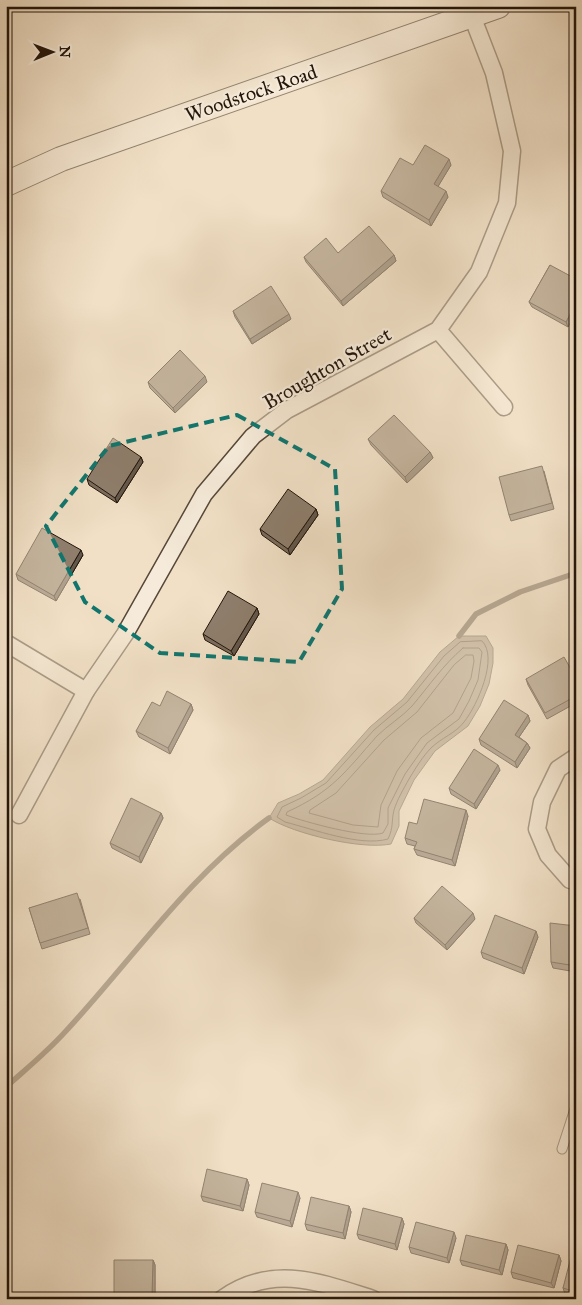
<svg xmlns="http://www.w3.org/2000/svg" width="582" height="1305" font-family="'IM FELL Great Primer',serif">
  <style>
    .water { fill: #ab9b86; stroke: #746554 }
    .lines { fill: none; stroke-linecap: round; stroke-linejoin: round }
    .shore { stroke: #665848; stroke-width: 1 }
    .stream { stroke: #746554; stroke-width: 5.5 }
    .lane-casing { stroke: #564739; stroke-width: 11 }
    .street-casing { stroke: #564739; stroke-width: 19 }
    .secondary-casing { stroke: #22140a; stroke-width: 26 }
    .lane { stroke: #f6ebda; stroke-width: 9 }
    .street { stroke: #f6ebda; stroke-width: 16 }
    .secondary { stroke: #f6ebda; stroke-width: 24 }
    .wall { fill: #7a6c5d; stroke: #22140a }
    .shaded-wall { fill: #63584c; stroke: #22140a }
    .building { fill: #8e7e6c; stroke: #22140a }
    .marked { fill: none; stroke: #0f766e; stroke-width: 4; stroke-dasharray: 10 6; stroke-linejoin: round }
    .labels { text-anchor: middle; stroke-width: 4.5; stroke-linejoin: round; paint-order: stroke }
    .street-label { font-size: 20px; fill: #22140a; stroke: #f6ebda }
  </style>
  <rect width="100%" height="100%" fill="#f1e0c6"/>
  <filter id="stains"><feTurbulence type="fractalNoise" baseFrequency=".004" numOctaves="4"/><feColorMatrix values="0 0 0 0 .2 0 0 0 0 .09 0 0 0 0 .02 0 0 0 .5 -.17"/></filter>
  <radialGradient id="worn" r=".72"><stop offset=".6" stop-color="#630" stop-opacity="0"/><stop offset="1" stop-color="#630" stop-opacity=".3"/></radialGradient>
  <path class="water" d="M 459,636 L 486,636 L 493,648 L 493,663 L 489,684 L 480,706 L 468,726 L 435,751 L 414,780 L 399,811 L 399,826 L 391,844 C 362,850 294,834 269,818 L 278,803 L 299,794 L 323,780 L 370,727 L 403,699 L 440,652 Z"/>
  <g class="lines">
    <g class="shore">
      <path d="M 482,641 C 499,657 477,706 464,722 C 456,733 441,738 431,748 C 423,756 415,769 409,779 C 404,788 397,800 394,810 C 391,822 394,826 388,839 C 360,847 313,829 285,822 L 277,817 L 282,807 L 301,798 L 326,783 L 374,730 L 407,702 L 444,656 L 460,642 Z"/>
      <path d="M 463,648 L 479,648 L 482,652 L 478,680 L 469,701 L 459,719 L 427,743 L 405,774 L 388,808 L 388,824 L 383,833 C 366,839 305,822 286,815 L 287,812 C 333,791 345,772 377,736 C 388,725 402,717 412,706 C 429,686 443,665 463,648 Z"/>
      <polygon points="466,655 473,655 474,661 471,678 453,713 421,738 397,771 381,805 378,827 353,825 309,813 310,810 336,793 384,740 417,712 454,665"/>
    </g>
    <g class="stream">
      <polyline points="459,636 476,614 520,592 576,573"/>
      <path d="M 6,1087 C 26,1069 47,1052 65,1032 C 132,960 189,875 269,818"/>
    </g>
    <defs>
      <polyline id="lane" points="562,1149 576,1106"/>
      <g id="street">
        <polyline points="438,330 504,407"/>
        <polyline points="6,643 86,691"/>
        <polyline points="576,757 558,769 542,802 537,829 548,855 570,880 576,881"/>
        <polyline points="19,815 86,691 125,634 204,494 253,436 287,410 438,330 479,272 507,203 512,151 494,73 472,16"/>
        <path d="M 222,1299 C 272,1263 320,1282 373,1299"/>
      </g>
      <polyline id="secondary" points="6,184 61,159 498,6"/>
    </defs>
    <use href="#lane" class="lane-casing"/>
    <use href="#street" class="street-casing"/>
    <use href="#secondary" class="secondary-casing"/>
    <use href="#lane" class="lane"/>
    <use href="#street" class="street"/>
    <use href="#secondary" class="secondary"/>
  </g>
  <g class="wall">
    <polygon points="413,165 451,165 438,186 448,197 431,226 383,197 381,191"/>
    <polygon points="338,253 394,255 396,261 343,306 306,262 304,257"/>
    <polygon points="550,265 568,327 532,307 529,302"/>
    <polygon points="233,311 291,319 252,344 235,317"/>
    <polygon points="148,382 207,382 175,413 150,388"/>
    <polygon points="368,439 430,452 433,458 407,483 371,445"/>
    <polygon points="141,457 143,462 117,503 89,485 87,479"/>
    <polygon points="544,471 554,509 511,521 509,515"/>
    <polygon points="316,509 318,515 290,555 262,535 260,529"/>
    <polygon points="83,555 56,601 18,580 16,574"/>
    <polygon points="257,608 259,614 234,656 205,640 203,634"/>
    <polygon points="576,678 576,703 547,719 528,685 526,679"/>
    <polygon points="191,704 193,710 170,754 139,737 136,731 160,706"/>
    <polygon points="528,715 530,721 519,737 527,743 530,748 517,768 481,745 479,739"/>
    <polygon points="500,770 476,809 451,794 449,788"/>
    <polygon points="161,813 163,818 141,863 112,848 110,843"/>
    <polygon points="468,816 455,866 417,855 414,849 415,846 407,844 405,838 417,824"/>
    <polygon points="80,899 90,934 42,949 29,908"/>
    <polygon points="414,918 475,919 447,950 416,923"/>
    <polygon points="576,926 576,972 553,968 551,962"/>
    <polygon points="538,937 524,974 483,958 481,952"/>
    <polygon points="247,1179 249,1185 243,1211 203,1201 201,1196"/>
    <polygon points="300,1198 292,1227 257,1217 255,1212"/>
    <polygon points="349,1206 351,1212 345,1239 307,1230 305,1224"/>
    <polygon points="402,1218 404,1224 397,1250 359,1239 357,1234"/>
    <polygon points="456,1238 449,1263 411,1253 409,1247"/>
    <polygon points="506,1244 508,1250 502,1275 462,1265 460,1260"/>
    <polygon points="559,1255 561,1261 554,1288 513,1278 511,1272"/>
    <polygon points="576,1258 576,1297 565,1294 563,1288"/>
    <polygon points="153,1260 155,1265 155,1299 115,1299 114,1295"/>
  </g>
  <g class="shaded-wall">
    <polygon points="449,159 451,165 436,190 434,184"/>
    <polygon points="446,191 448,197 431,226 429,220"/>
    <polygon points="394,255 396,261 343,306 341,301"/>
    <polygon points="576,303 576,313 568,327 566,322"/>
    <polygon points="289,314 291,319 252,344 250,339"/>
    <polygon points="205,376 207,382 175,413 173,408"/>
    <polygon points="430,452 433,458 407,483 405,477"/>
    <polygon points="141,457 143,462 117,503 115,498"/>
    <polygon points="316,509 318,515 290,555 288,549"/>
    <polygon points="81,550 83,555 56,601 54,596"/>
    <polygon points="257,608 259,614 234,656 231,651"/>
    <polygon points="191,704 193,710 170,754 168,748"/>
    <polygon points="528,715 530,721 517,740 515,735"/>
    <polygon points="527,743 530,748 517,768 515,762"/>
    <polygon points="498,765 500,770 476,809 474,804"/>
    <polygon points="466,810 468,816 455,866 452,860"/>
    <polygon points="161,813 163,818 141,863 139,857"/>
    <polygon points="473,913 475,919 447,950 445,945"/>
    <polygon points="536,931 538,937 524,974 522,968"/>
    <polygon points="247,1179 249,1185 243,1211 240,1206"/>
    <polygon points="298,1192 300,1198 292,1227 290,1221"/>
    <polygon points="349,1206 351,1212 345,1239 343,1233"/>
    <polygon points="402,1218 404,1224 397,1250 395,1244"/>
    <polygon points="454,1232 456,1238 449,1263 447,1258"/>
    <polygon points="506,1244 508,1250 502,1275 499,1270"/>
    <polygon points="559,1255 561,1261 554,1288 551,1283"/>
    <polygon points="153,1260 155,1265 155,1299 154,1299 152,1296"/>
  </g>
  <g class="building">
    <polygon points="425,145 449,159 434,184 446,191 429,220 381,191 400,158 413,165"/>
    <polygon points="369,226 394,255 341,301 304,257 326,238 338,253"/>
    <polygon points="550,265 576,279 576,303 566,322 529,302"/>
    <polygon points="271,286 289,314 250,339 233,311"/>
    <polygon points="180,350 205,376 173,408 148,382"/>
    <polygon points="394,415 430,452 405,477 368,439"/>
    <polygon points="113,438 141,457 115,498 87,479"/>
    <polygon points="542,466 552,503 509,515 499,477"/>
    <polygon points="288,489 316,509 288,549 260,529"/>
    <polygon points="42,528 81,550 54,596 16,574"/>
    <polygon points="228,591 257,608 231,651 203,634"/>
    <polygon points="564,657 576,678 576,696 545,713 526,679"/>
    <polygon points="167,691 191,704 168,748 136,731 152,702 160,706"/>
    <polygon points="504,700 528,715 515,735 527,743 515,762 479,739"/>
    <polygon points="474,749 498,765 474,804 449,788"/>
    <polygon points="131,798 161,813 139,857 110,843"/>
    <polygon points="424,799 466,810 452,860 414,849 417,842 405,838 409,822 417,824"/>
    <polygon points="442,886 473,913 445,945 414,918"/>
    <polygon points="77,893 88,928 40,943 29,908"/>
    <polygon points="495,915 536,931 522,968 481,952"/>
    <polygon points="550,923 576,926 576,966 551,962"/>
    <polygon points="207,1169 247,1179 240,1206 201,1196"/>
    <polygon points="262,1183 298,1192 290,1221 255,1212"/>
    <polygon points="311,1197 349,1206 343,1233 305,1224"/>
    <polygon points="363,1208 402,1218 395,1244 357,1234"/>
    <polygon points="416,1222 454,1232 447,1258 409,1247"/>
    <polygon points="466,1235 506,1244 499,1270 460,1260"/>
    <polygon points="518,1245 559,1255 551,1283 511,1272"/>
    <polygon points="571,1257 576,1258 576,1292 563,1288"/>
    <polygon points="114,1260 153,1260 152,1296 114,1295"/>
  </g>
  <path d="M0 0H582V1305H0ZM 237,415 L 335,469 L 342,589 L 299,662 L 160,653 L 85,602 L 46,526 L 109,446 Z" fill="#f1e0c6" fill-opacity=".55" fill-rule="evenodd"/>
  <path class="marked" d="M 237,415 L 335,469 L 342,589 L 299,662 L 160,653 L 85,602 L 46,526 L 109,446 Z"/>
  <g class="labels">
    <g class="street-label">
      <text transform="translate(251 93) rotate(-19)" y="7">Woodstock Road</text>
      <text transform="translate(327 368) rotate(-30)" y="7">Broughton Street</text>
    </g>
  </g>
  <rect width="582" height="1305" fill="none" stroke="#f1e0c6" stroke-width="25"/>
  <rect x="8" y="8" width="567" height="1290" fill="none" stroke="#22140a" stroke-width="2.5"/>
  <rect x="12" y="12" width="557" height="1280" fill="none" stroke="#22140a"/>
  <g transform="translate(52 52) rotate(89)" stroke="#f6ebda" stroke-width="4" paint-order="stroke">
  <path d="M0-4L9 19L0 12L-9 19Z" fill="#22140a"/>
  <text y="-8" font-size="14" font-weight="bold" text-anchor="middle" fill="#22140a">N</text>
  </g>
  <rect width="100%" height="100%" filter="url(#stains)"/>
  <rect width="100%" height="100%" fill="url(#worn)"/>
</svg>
